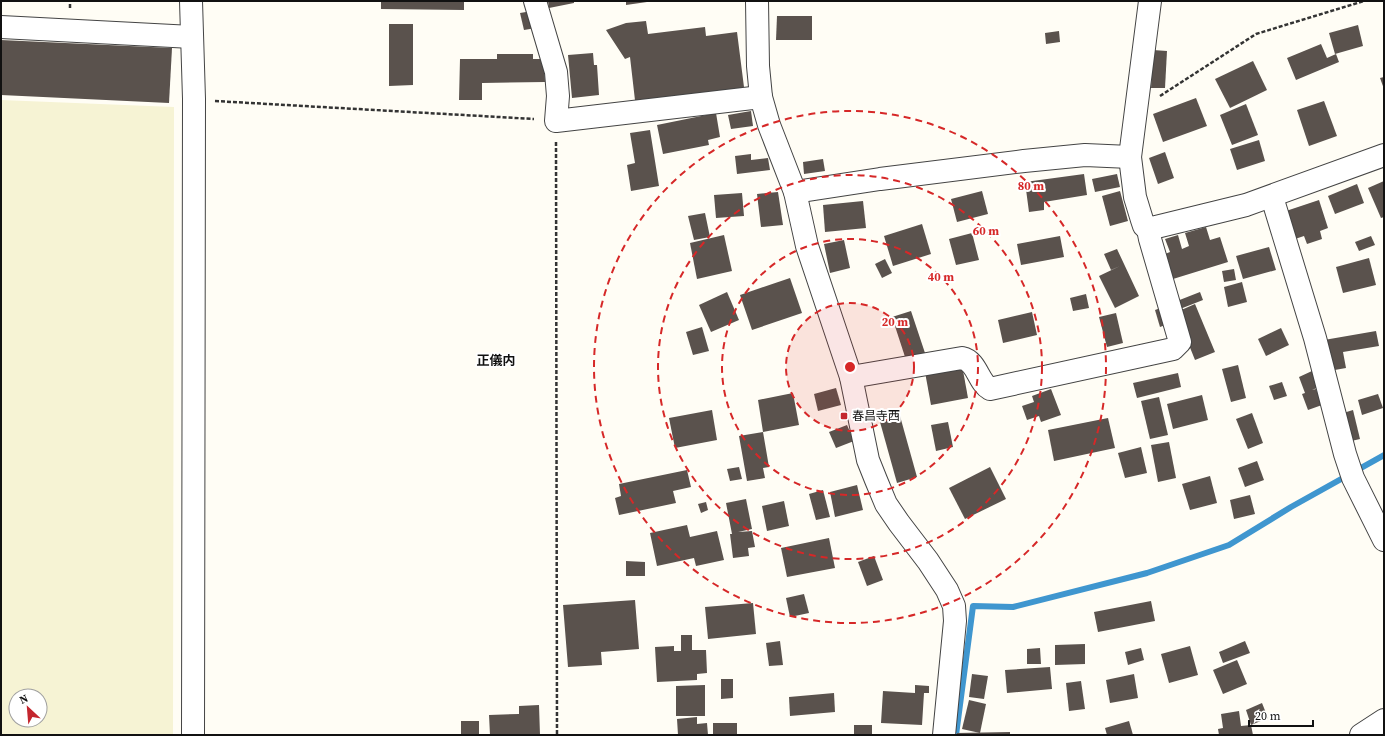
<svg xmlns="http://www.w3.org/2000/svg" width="1385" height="736" font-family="'Source Serif 4','Noto Sans JP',serif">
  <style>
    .farmland { fill: #f6f3d4; fill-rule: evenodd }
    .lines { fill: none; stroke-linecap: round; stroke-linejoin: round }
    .stream { stroke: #3f96cf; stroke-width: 6 }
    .building { fill: #5a524d }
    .minor-casing { stroke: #444; stroke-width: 24 }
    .path { stroke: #333; stroke-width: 2.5; stroke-dasharray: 4 2; stroke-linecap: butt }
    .minor { stroke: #fff; stroke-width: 22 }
    .ring { fill: none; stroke: #d62828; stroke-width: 2; stroke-dasharray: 7 5 }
    .poi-dot { fill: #c4262e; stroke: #fff; stroke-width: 1.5 }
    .labels { text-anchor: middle; stroke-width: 4; stroke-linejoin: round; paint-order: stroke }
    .poi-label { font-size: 12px; fill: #111; stroke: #fff; text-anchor: start }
    .neighbourhood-label { font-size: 13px; font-weight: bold; fill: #111; stroke: #fff }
    .centre { fill: #d62828; stroke: #fff; stroke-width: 2 }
    .ring-label { font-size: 12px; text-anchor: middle; font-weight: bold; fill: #d62828; stroke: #fff; stroke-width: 4; stroke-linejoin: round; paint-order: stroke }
  </style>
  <rect width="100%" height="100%" fill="#fffdf5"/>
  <path class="farmland" d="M 1,100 L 174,107 L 173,735 L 1,735 ZM 16,696 L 40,696 L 40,720 L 16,720 Z"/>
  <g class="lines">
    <polyline class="stream" points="956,735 973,606 1013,607 1147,573 1229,545 1291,507 1384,455"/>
  </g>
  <g class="building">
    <polygon points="381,1 464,1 464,10 381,9"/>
    <polygon points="548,1 574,1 574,3 549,8"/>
    <polygon points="626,1 647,1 647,2 626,5"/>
    <polygon points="532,11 536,28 524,30 520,13"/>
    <polygon points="777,16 812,16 812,40 776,40"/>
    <polygon points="646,21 648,34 705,27 706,36 737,32 745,95 636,109 630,57 625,59 606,30 626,23"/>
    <polygon points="389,24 413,24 413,85 389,86"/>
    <polygon points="1358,25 1363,46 1335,54 1329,33"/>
    <polygon points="1059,31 1060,42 1046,44 1045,33"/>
    <polygon points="1,40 172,48 169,103 1,95"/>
    <polygon points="1321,44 1327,58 1336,54 1339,62 1296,80 1287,58"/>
    <polygon points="1153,50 1167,51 1165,88 1151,88"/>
    <polygon points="593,53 594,65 597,65 599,95 572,98 568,55"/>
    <polygon points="497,54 533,54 533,59 544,59 545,82 482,83 482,100 459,100 460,59 497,59"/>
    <polygon points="1253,61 1267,90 1230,108 1215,79"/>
    <polygon points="1384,77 1384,89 1380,78"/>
    <polygon points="1196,98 1207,126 1163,142 1153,114"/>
    <polygon points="1324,101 1337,136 1309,146 1297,110"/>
    <polygon points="1246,104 1258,135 1232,145 1220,115"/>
    <polygon points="751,111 753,126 731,129 728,115"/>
    <polygon points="716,113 720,137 708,140 709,145 663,154 657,125"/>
    <polygon points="650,130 659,186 631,191 627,165 635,163 630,133"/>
    <polygon points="1259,140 1265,161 1237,170 1230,149"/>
    <polygon points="1165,152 1174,178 1158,184 1149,158"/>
    <polygon points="751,154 751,160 768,158 770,170 737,174 735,156"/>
    <polygon points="823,159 825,171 804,174 803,162"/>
    <polygon points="1084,174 1087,195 1044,202 1044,210 1029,212 1025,182"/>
    <polygon points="1117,174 1120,187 1095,192 1092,179"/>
    <polygon points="1384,181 1384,217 1381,218 1368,188"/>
    <polygon points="1357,184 1364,203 1335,214 1328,196"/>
    <polygon points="982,191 988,214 957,222 951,199"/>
    <polygon points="1120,191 1128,221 1110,226 1102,196"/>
    <polygon points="778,192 783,225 761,227 757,194"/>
    <polygon points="742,193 744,216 716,218 714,195"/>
    <polygon points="1319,200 1328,228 1320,231 1322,239 1307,244 1304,236 1295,239 1286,211"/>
    <polygon points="863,201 866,228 825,232 823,205"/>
    <polygon points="705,213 710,237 694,240 688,216"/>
    <polygon points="922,224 931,254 893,266 884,236"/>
    <polygon points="1206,227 1210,240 1220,237 1228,262 1173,279 1165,254 1170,252 1165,239 1178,235 1182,249 1189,246 1185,233"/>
    <polygon points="972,233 979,260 956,265 949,239"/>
    <polygon points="724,235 732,271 697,279 690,243"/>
    <polygon points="1060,236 1064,257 1021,265 1017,244"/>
    <polygon points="1371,236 1375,245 1359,251 1355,242"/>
    <polygon points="844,240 850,268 830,273 824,244"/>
    <polygon points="1269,247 1276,270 1243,279 1236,256"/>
    <polygon points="1117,249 1139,296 1115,308 1099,276 1120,266 1111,270 1104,254"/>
    <polygon points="1369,258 1376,285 1343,293 1336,267"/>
    <polygon points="885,259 892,273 882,278 875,264"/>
    <polygon points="1234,269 1236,280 1224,282 1222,271"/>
    <polygon points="790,278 802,313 752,330 740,295"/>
    <polygon points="1242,282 1247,302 1228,307 1224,287"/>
    <polygon points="727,292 739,320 711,332 699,305"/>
    <polygon points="1200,292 1203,300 1180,309 1177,301"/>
    <polygon points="1086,294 1089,308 1073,311 1070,298"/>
    <polygon points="1195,304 1215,352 1195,360 1181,325 1179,311"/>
    <polygon points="1166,306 1171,323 1160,327 1155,310"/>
    <polygon points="911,311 926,356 907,363 892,317"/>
    <polygon points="1032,312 1037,335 1003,343 998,320"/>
    <polygon points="1116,313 1123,343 1107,347 1099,317"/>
    <polygon points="702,327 709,351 693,355 686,332"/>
    <polygon points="1281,328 1289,345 1266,356 1258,339"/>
    <polygon points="1376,331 1379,346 1343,352 1346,368 1329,371 1324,340"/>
    <polygon points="962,365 968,398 931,405 925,372"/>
    <polygon points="1238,365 1246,398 1231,402 1222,369"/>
    <polygon points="1312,371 1319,387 1312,390 1316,389 1322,405 1308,410 1302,394 1305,393 1299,377"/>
    <polygon points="1178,373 1181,387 1137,398 1133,383"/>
    <polygon points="1282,382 1287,396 1274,400 1269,386"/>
    <polygon points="836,388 841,405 818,411 814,394"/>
    <polygon points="1051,389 1061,415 1041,422 1039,416 1027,420 1022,406 1034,402 1032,396"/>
    <polygon points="793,393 799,425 763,432 758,400"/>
    <polygon points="1378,394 1383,408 1362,415 1358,400"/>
    <polygon points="1202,395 1208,420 1173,429 1167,404"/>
    <polygon points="1159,397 1168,435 1150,439 1141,401"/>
    <polygon points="712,410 717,440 675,448 669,418"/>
    <polygon points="1353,410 1360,439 1347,442 1340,414"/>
    <polygon points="1252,413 1263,443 1248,449 1236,419"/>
    <polygon points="900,416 917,477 897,483 880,422"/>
    <polygon points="1108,418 1115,448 1054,461 1048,430"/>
    <polygon points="948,422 953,447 936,451 931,425"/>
    <polygon points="847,425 854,441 836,448 829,432"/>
    <polygon points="763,432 769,467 763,468 765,478 747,481 739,436"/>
    <polygon points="1169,442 1176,478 1158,482 1151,445"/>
    <polygon points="1141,447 1147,473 1125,478 1118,453"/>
    <polygon points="1257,461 1264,480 1245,487 1238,468"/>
    <polygon points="739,467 742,479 730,481 727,469"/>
    <polygon points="990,467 1006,499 965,519 949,488"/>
    <polygon points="687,470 691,487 673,491 676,503 619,515 615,498 621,496 619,484"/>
    <polygon points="1210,476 1217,503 1190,510 1182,484"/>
    <polygon points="857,485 863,510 835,517 830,492"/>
    <polygon points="823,490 830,517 816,520 809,494"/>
    <polygon points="1250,495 1255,514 1234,519 1230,500"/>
    <polygon points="746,499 752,529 738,532 752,531 755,547 748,548 749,556 733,558 730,534 732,534 726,503"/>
    <polygon points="784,501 789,526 767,531 762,506"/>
    <polygon points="706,502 708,510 701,513 698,504"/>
    <polygon points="687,525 690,537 717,531 724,560 696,566 694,558 657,566 650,533"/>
    <polygon points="829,538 835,568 787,577 781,548"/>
    <polygon points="874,556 883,580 867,586 858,562"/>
    <polygon points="626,561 645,562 645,576 626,576"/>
    <polygon points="804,594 809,613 790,617 786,598"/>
    <polygon points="635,600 639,649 601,652 602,665 568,667 563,605"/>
    <polygon points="1151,601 1155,621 1098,632 1094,612"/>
    <polygon points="753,603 756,634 708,639 705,607"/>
    <polygon points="681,635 692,635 692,650 706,650 707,673 697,674 697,680 657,682 655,647 674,646 674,651 681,651"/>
    <polygon points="780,641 783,665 769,666 766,643"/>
    <polygon points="1245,641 1250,653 1223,663 1219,652"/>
    <polygon points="1085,644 1085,664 1055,665 1055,645"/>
    <polygon points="1190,646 1198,675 1169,683 1161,654"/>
    <polygon points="1040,648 1041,664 1027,664 1027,649"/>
    <polygon points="1141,648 1144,660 1128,665 1125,652"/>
    <polygon points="1237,660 1247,684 1223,694 1213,670"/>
    <polygon points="1050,667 1052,689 1007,693 1005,670"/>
    <polygon points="972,674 988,676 984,699 969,697"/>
    <polygon points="1134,674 1138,698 1110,703 1106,680"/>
    <polygon points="721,679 733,679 733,698 721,699"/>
    <polygon points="1081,681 1085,709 1069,711 1066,683"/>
    <polygon points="705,685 705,716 676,716 676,686"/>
    <polygon points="915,685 929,686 929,693 924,693 922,725 881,723 883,691 915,693"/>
    <polygon points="834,693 835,712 790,716 789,697"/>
    <polygon points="969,700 986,704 980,733 962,729"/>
    <polygon points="1262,703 1268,718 1251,725 1246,710"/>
    <polygon points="539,705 540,735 490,735 489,715 519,714 519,706"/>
    <polygon points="1239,711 1241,726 1251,725 1253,735 1219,735 1218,729 1223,728 1221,714"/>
    <polygon points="697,717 697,724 707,723 708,735 678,735 677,719"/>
    <rect x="461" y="721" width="18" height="14"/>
    <polygon points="1129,721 1133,735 1107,735 1105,728"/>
    <rect x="713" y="723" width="24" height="12"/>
    <rect x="854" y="725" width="18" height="10"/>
    <polygon points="1010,732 1010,735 957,735 957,733"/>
  </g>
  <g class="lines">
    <defs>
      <g id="minor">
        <polyline points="191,1 194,99 193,735"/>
        <polyline points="535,1 556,72 558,96 556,121 761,97"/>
        <polyline points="757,1 758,66 761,97 769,125 795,192 807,246 851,377 868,460 876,480 886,504 899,523 928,561 947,590 954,606 955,621 944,735"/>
        <polyline points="1150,1 1130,157 1135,197 1142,220 1144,226 1148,229 1246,205 1384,155"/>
        <polyline points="1,27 192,37"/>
        <polyline points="795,192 880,179 1024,161 1085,155 1130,157"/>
        <polyline points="1272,197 1315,338 1345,454 1353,478 1384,540"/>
        <path d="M 851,377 L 962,358 C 977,361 978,382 990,389 L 1173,349 L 1180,342 L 1150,239 L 1148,229"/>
        <polyline points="1361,735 1384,720"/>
      </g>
    </defs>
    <use href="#minor" class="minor-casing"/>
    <g class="path">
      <polyline points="70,8 70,1"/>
      <polyline points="1160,96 1256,34 1364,1"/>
      <polyline points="215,101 534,119"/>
      <polyline points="556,142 557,735"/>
    </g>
    <use href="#minor" class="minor"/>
  </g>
  <circle cx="850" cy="367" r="64" fill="#d62828" fill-opacity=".12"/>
  <g class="ring">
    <circle cx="850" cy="367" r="64"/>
    <circle cx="850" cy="367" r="128"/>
    <circle cx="850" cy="367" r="192"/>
    <circle cx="850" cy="367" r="256"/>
  </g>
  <rect class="poi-dot" x="840" y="412" width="8" height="8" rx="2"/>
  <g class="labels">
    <g class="poi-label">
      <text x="852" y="420">春昌寺西</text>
    </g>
    <g class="neighbourhood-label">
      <text x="496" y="365">正儀内</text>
    </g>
  </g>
  <circle cx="850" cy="367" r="6" class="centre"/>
  <g class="ring-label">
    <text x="1031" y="190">80 m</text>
    <text x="986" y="235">60 m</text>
    <text x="941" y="281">40 m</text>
    <text x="895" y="326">20 m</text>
  </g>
  <rect width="1385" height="736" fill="none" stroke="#111111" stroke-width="4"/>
  <g transform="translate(28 708) rotate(334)"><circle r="19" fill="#ffffff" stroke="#a0a0a0"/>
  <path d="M0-3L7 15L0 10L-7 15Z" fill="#c4262e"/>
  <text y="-6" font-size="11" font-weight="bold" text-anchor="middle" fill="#111111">N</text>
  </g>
  <path d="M1249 720v6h64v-6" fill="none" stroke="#111111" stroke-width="2"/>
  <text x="1255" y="720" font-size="12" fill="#111111" stroke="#ffffff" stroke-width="3" paint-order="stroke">20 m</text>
</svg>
